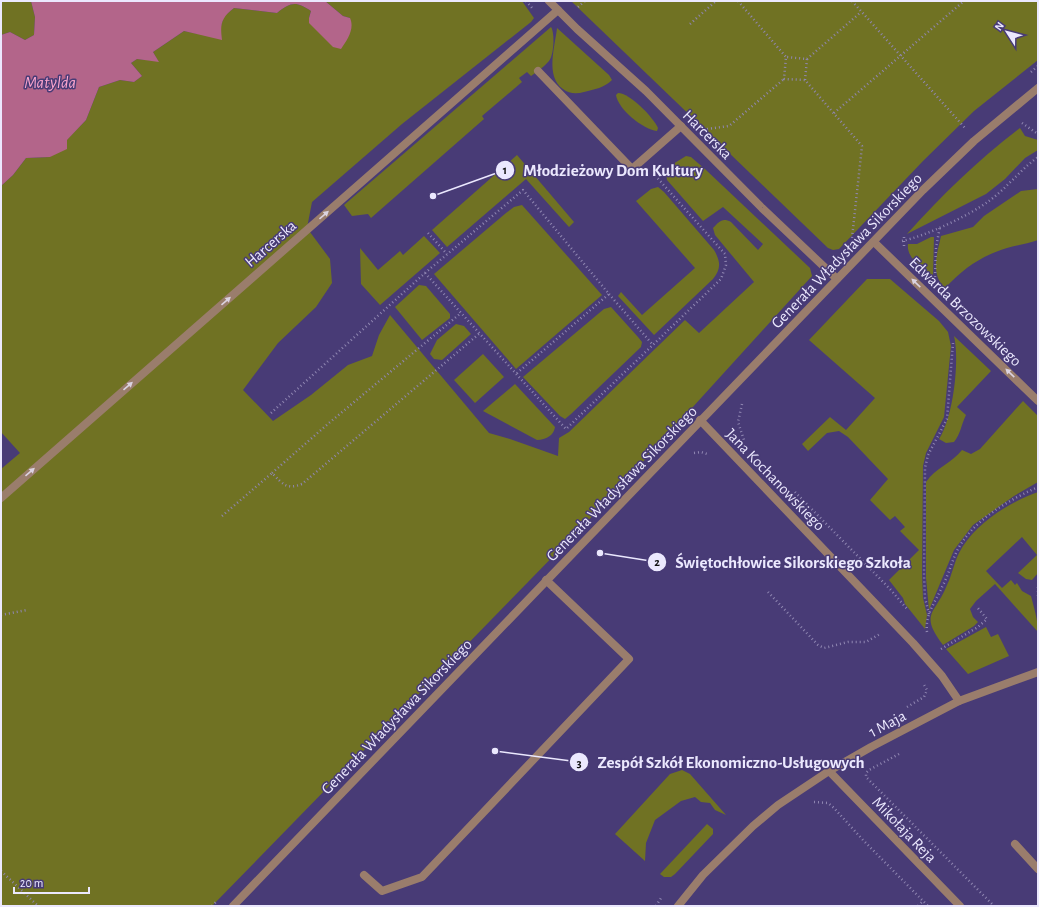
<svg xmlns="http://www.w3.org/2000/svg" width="1039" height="907" font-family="'Alegreya Sans',sans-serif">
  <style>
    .green { fill: #707223 }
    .water { fill: #b3658a }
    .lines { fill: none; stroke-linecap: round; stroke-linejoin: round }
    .path { stroke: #9087b2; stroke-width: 2.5; stroke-dasharray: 1 3; stroke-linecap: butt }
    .lane { stroke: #9a7d6c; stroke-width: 8 }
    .street { stroke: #9a7d6c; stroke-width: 8 }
    .oneway { fill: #dbd3e1 }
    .labels { text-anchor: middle; stroke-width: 3; stroke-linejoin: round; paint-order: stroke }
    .street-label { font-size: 16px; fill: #ebe8fe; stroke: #483b76 }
    .water-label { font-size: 17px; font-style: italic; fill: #fda6ce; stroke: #483b76 }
    .leader { fill: none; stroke: #ebe8fe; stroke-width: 1.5 }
    .callout-dot { fill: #ebe8fe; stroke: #483b76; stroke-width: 1.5 }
    .mark-label { font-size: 12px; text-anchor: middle; font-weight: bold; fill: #111 }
    .callout-label { font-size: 17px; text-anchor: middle; font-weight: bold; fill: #ebe8fe; stroke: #483b76; stroke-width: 3; stroke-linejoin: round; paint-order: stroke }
  </style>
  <rect width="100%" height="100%" fill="#483b76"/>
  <g class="green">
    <polygon points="1,1 31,1 35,17 34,35 25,40 10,32 1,35"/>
    <path d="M 325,1 L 522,1 L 534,18 L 531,22 L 402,124 L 312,202 L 307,228 L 330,259 L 332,283 L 316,307 L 278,343 L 243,390 L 273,421 L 311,395 L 348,365 L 372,356 L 379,335 L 390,315 L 489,433 L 510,439 L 558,456 L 559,438 L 569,432 L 685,320 L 699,333 L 754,282 L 715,235 L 713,228 C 719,222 722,217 731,222 L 758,250 L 763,244 L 723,207 L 703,221 L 667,180 L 666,172 L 673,164 L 686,156 L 691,157 L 706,170 L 810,268 L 812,276 L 611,497 L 212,906 L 1,906 L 1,469 L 20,453 L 1,432 L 1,186 L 13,175 L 26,158 L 50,157 L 86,120 L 99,87 L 120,80 L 134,82 L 142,76 L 131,63 L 137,59 L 158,61 L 153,52 L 184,31 L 198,34 L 220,29 L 224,16 L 234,8 L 277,13 C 291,2 296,1 311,11 L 309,18 L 350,18 L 343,16 Z"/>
    <polygon points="571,1 1038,1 1038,60 974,111 923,161 839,249 833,250 828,248"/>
    <path d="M 551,27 C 555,33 554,55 549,61 C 544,67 537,72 531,76 L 527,72 L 519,78 L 522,82 L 482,116 L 484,119 L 371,218 L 368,214 L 352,216 L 344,205 Z"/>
    <path d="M 557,28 L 609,75 L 612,80 C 604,88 595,89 584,92 C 577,94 569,94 563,89 C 545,76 555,47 557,28 Z"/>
    <path d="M 618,93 C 630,93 653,117 658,128 L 657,131 C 642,129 618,109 616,95 Z"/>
    <path d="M 1020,128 L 1025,136 L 1038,140 L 1038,150 L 1025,158 L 1005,179 L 986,194 L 907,234 C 941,196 979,159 1020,128 Z"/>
    <polygon points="517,155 574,222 569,227 526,179 447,247 432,230"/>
    <path d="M 658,187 L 664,192 L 714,250 C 721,262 721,269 713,279 L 654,335 L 618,296 L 621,292 L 642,315 L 695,268 L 636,201 L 651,189 Z"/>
    <path d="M 1038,189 L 1038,240 C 1028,244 1017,245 1007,248 C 981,256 964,268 945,288 C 930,274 937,254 941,236 L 973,227 L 984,216 L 1021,191 Z"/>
    <polygon points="522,205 602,295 516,369 434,274 506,213 514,207"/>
    <polygon points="424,236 440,253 380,305 361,284 360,248 378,270 400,251 403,255"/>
    <path d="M 931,237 L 934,237 L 933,276 C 923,269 906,258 908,244 L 917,244 Z"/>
    <polygon points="867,279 890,279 939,321 948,332 951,346 944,417 926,453 923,466 922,574 923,598 927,615 925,629 905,604 903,598 889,580 919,550 900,531 905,527 895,516 890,520 870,500 888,479 848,437 839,431 827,433 808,451 802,444 830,417 846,430 875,398 809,340"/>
    <polygon points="419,285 426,286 450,314 450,318 422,340 395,307"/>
    <polygon points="611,307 638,337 642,342 641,347 571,414 565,419 560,416 523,377 598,314 604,309"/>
    <polygon points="456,324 464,326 471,334 442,360 434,359 430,354 437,340"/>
    <path d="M 954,336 L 991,371 L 957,407 L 966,415 C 961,425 961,433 954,442 L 946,443 L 939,439 C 953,418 960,361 954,336 Z"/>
    <polygon points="483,354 504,377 475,403 454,380"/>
    <path d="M 515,384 L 555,427 C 554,435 546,440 537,440 L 483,411 Z"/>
    <path d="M 1023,401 L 1038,416 L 1038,482 L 1014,496 L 973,525 L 954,550 L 929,610 L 926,578 L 926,482 C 935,468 952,463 962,450 L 971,454 L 980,449 Z"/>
    <path d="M 1038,492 L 1038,573 L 1032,580 L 1026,579 L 1018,573 L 1037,555 L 1022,537 L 986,571 L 1002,588 L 1011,580 L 1015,585 L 1017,583 L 1022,591 L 1031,596 C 1034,608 1038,620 1038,632 L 995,584 L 976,601 L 970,609 L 973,617 L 978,622 L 974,626 L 943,645 C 919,613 935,615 947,585 C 952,575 954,563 959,553 C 973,525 1009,502 1038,492 Z"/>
    <polygon points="986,627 991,637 998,634 1009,656 968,674 946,649"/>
    <polygon points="682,770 690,774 726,815 715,810 710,803 701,802 695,797 681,801 655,820 646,843 645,861 615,834 670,774"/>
    <polygon points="707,824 713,829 713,834 675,874 671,877 664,877 660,874"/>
  </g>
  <path class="water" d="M 31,1 L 325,1 L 343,16 L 350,18 C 355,29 347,40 341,49 L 333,47 L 309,23 L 309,18 L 311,11 C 296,1 291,2 277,13 L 234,8 C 221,18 220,24 222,40 L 184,31 L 153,52 L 159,62 L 137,59 L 131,63 L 142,76 L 134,82 L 120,80 L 99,87 L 86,120 L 67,140 L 67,149 L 50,157 L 26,158 L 13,175 L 1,186 L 1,35 L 10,32 L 25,40 L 34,35 L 35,17 Z"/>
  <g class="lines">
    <g class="path">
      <polyline points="526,1 533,9"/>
      <polyline points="738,1 786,57"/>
      <polyline points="852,1 965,128"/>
      <polyline points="578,7 585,1"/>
      <polyline points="690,24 716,1"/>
      <polyline points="807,59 861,12"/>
      <polyline points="1031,72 1038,66"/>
      <polyline points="805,80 807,59 786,57 784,79 805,80 862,146 852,238"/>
      <polyline points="834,113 964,1"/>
      <polyline points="1022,123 1038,134"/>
      <polyline points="707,129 729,126 784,79"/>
      <polyline points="428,233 447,254"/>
      <path d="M 902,241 C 926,236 970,215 989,201 C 1007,188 1020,170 1038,157"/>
      <polyline points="904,246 904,235"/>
      <polyline points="425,273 566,429 721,279 726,265 725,254 653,173"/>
      <polyline points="935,277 936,248 940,226"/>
      <polyline points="609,294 653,345"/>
      <polyline points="742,404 738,422 744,440"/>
      <polyline points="271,413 425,273 523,190 609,294 516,374"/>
      <polyline points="694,453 701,452 707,454"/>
      <polyline points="272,473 329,423 461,313"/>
      <polyline points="795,492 890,589 908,610"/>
      <path d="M 222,516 L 272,473 C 283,484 286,490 302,484 L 480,333"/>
      <polyline points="1038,587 1038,599"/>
      <polyline points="768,592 818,645 824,648 848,642 866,642 880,634"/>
      <polyline points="929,614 925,598 924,575 925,468 928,455 947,419 953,343"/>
      <polyline points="1,615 27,610"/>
      <path d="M 927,632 C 925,614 935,603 942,587 C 948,576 951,564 956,553 C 971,521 1007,501 1038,487"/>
      <polyline points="941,649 978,627 987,619 977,607"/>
      <polyline points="907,707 924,697 927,690 923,683"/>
      <polyline points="899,754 869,770 866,773 866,777 994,906"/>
      <polyline points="814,802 828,803 834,808 863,840 928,906"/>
      <polyline points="1,871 38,906"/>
      <polyline points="212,906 217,901"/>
      <polyline points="656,906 661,898"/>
      <polyline points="918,906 923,901"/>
    </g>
    <g class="lane">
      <polyline points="538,71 632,169 681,126"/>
      <polyline points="1015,844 1038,869"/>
      <polyline points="364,875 382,891 422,877 629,659 546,580"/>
    </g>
    <g class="street">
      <polyline points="549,1 577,29 646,91 762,208 837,279"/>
      <polyline points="874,242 1038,401"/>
      <polyline points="700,420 913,643 942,676 959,701"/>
      <polyline points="1,498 558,10"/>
      <polyline points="829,771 960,906"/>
      <polyline points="233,906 923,190 974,141 1038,88"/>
      <polyline points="678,906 703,875 753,826 778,805 829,771 871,747 959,701 1038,672"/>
    </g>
  </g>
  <defs><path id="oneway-solid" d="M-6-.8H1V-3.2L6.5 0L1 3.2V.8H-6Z"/></defs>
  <g class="oneway">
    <use href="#oneway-solid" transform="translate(324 215) rotate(-41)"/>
    <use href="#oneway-solid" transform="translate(916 283) rotate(-136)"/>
    <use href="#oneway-solid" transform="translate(226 301) rotate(-41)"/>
    <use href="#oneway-solid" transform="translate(1010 373) rotate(-136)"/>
    <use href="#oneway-solid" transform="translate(128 386) rotate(-41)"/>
    <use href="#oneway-solid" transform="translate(30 472) rotate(-41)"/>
  </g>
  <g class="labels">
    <g class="street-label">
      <text transform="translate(708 134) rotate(45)" y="6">Harcerska</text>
      <text transform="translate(270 243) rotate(-41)" y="6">Harcerska</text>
      <text transform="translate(846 250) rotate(-46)" y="6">Generała Władysława Sikorskiego</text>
      <text transform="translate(966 311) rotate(44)" y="6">Edwarda Brzozowskiego</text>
      <text transform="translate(776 479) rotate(46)" y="6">Jana Kochanowskiego</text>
      <text transform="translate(621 483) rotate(-46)" y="6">Generała Władysława Sikorskiego</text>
      <text transform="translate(396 716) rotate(-46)" y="6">Generała Władysława Sikorskiego</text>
      <text transform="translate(887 723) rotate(-28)" y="6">1 Maja</text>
      <text transform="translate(905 829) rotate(46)" y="6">Mikołaja Reja</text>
    </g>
    <g class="water-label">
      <text x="50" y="88">Matylda</text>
    </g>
  </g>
  <path class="leader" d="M433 196L505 170M600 553L657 562M495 751L579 762"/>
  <g class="callout-dot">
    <circle cx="433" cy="196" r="4"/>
    <circle cx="600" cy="553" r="4"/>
    <circle cx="495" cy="751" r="4"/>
    <circle cx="505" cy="170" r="10"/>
    <circle cx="657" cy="562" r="10"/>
    <circle cx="579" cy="762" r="10"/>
  </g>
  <g class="mark-label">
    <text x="505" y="174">1</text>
    <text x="657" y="566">2</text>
    <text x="579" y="767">3</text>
  </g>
  <g class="callout-label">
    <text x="613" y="176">Młodzieżowy Dom Kultury</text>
    <text x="793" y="568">Świętochłowice Sikorskiego Szkoła</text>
    <text x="731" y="768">Zespół Szkół Ekonomiczno-Usługowych</text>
  </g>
  <rect width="1039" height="907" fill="none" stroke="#ebe8fe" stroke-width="4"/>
  <g transform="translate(1007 32) rotate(306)" stroke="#483b76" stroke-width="3" paint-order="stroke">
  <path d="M0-3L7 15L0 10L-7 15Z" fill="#ebe8fe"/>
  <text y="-6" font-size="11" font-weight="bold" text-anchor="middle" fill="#ebe8fe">N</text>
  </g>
  <path d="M14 887v6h75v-6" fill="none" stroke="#ebe8fe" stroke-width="2"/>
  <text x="20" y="887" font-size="12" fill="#ebe8fe" stroke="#483b76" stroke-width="3" paint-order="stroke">20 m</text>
</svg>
